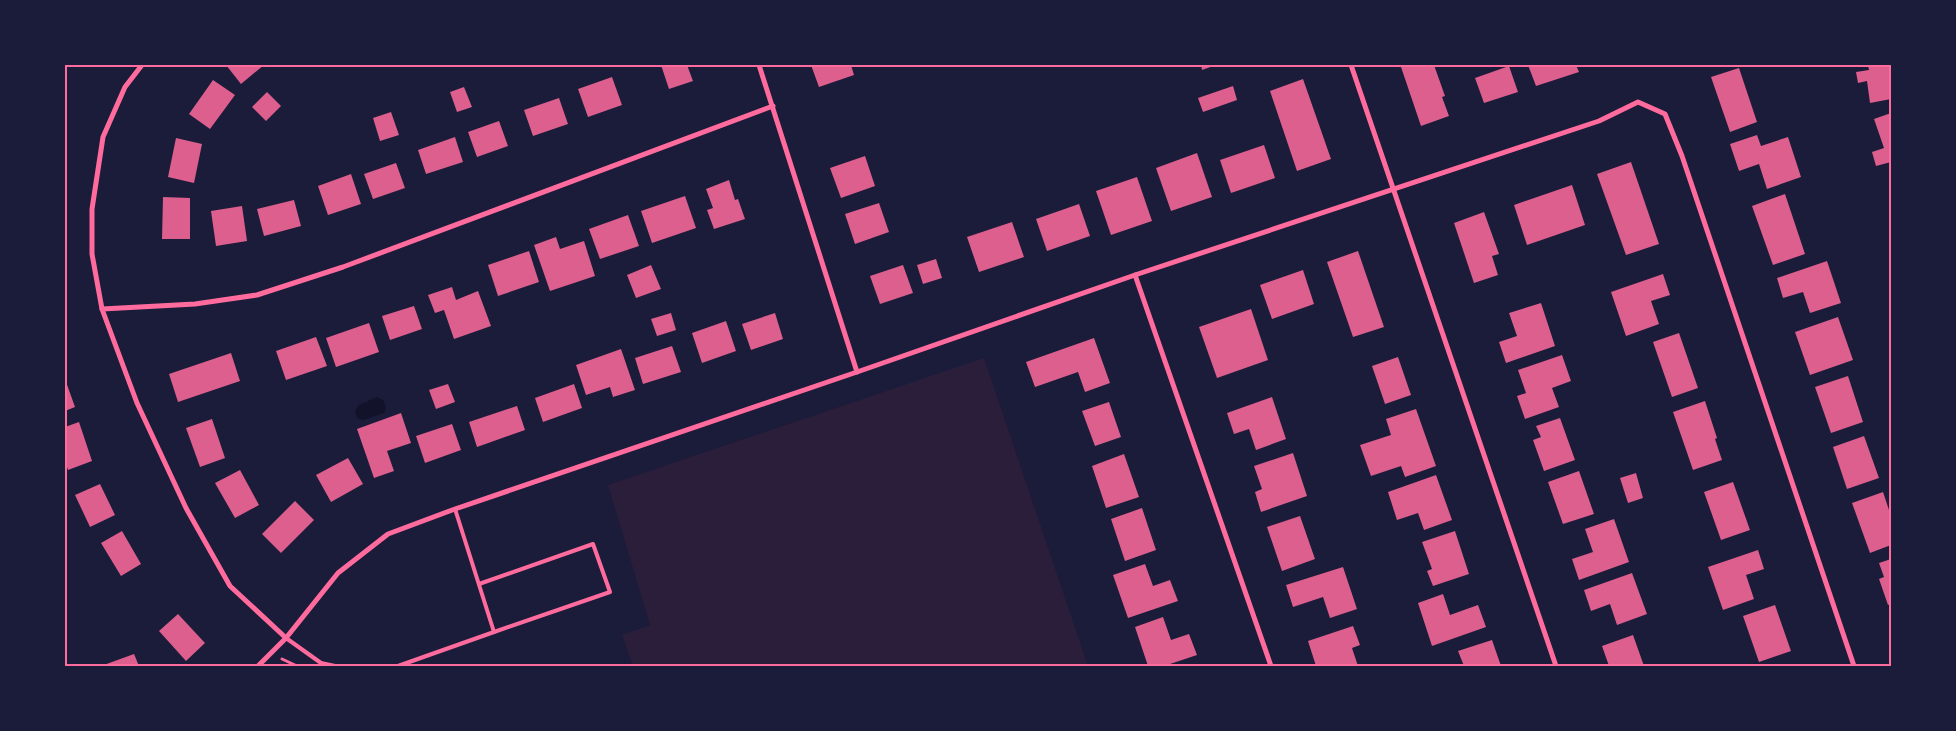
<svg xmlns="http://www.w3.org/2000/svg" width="1956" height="731" font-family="Overpass,sans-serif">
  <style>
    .green { fill: #2a1e3b }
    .water { fill: #12122b }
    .building { fill: #dd5f8e }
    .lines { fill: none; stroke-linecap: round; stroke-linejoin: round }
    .path { stroke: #ff6b9d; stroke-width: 3 }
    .service { stroke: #ff6b9d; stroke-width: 4 }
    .minor { stroke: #ff6b9d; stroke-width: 5 }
    .neatline { fill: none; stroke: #ff6b9d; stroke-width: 2 }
  </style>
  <rect width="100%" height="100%" fill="#1b1b3a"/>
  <polygon class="green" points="984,358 1088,666 633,666 622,635 650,625 608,485"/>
  <polygon class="water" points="377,397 383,400 386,408 384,413 363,420 357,418 355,411 359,405"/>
  <g class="building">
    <polygon points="226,65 264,65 241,84"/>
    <polygon points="661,65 687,65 693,81 669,89"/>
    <polygon points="811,65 851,65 854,75 819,87"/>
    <polygon points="1201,65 1216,65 1202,70"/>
    <polygon points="1408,65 1434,65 1445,96 1442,97 1449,116 1421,126 1401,67"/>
    <polygon points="1528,65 1576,65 1579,72 1536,86"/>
    <polygon points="1868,65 1891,65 1891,99 1870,103 1867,81 1858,83 1856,72 1869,70"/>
    <polygon points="1509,66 1518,92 1484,103 1475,78"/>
    <polygon points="1739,68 1757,122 1730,132 1711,77"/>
    <polygon points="612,77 622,105 588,117 578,89"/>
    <polygon points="1303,79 1331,159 1297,171 1270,91"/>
    <polygon points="213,80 235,95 210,129 189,114"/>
    <polygon points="1233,86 1237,100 1203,112 1198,98"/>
    <polygon points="464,87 472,107 457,112 450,92"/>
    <polygon points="267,92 281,106 266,121 252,107"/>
    <polygon points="559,98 568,124 533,136 524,110"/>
    <polygon points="391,112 399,135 380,141 373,118"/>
    <polygon points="1891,113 1891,162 1876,166 1872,152 1884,148 1874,119"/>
    <polygon points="499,121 508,146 477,157 468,132"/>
    <polygon points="1757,135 1761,146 1788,137 1801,177 1767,189 1759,164 1739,171 1730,144"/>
    <polygon points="455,137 463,162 426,174 418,150"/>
    <polygon points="176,138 202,144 194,183 168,177"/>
    <polygon points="1264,145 1275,178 1231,193 1220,160"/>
    <polygon points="1197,153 1212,197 1171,211 1156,168"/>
    <polygon points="865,156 875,186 841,198 830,168"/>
    <polygon points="1631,162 1659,244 1626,255 1597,174"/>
    <polygon points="396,163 405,188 373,199 364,174"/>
    <polygon points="351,174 361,204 328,215 318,186"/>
    <polygon points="1137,177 1152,221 1111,235 1096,191"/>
    <polygon points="729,180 735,200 738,199 745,219 714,229 707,210 713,208 706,189"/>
    <polygon points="1572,185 1585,225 1527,245 1514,205"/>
    <polygon points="1785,194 1805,254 1773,265 1752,206"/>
    <polygon points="685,196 696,228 652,243 641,211"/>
    <polygon points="163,197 190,198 190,239 162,239"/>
    <polygon points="294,200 301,226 264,236 257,209"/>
    <polygon points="879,203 889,232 855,244 845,214"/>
    <polygon points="1079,204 1090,236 1047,251 1036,219"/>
    <polygon points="242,206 247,241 216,246 211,211"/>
    <polygon points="1484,212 1499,254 1492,256 1498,275 1474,283 1454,223"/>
    <polygon points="628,215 639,246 600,259 589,229"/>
    <polygon points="1012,222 1024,257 979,272 967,237"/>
    <polygon points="556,237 560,249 584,241 595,276 550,291 534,245"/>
    <polygon points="529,251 539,282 498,296 488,265"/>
    <polygon points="1358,251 1384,327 1353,337 1327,262"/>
    <polygon points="936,259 942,278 923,284 917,265"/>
    <polygon points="1827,261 1841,303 1810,313 1803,292 1783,298 1777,278"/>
    <polygon points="651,265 661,289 636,298 627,275"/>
    <polygon points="903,265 913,293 880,304 870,276"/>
    <polygon points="1303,270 1314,304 1272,319 1260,285"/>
    <polygon points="1663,274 1670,295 1651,301 1659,324 1626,336 1611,292"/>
    <polygon points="452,287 456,300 478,291 491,326 454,339 444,310 435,313 428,295"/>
    <polygon points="1541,303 1555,346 1506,363 1499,342 1517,336 1509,313"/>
    <polygon points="414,306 422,329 390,340 382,316"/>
    <polygon points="1251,309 1268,360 1217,378 1199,327"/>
    <polygon points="671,313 676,330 657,336 651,319"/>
    <polygon points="775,313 783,339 751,350 742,324"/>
    <polygon points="1838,317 1853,360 1810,375 1795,332"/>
    <polygon points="726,321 736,351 702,363 692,333"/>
    <polygon points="369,323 379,352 336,367 326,338"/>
    <polygon points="1679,333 1698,388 1672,397 1653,342"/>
    <polygon points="316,337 327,366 286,380 276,351"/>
    <polygon points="1094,338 1110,383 1085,392 1078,372 1035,387 1026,362"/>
    <polygon points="672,346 681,372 643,384 635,358"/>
    <polygon points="621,349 635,390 613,397 610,387 586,395 576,365"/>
    <polygon points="231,353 240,381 178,402 169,374"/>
    <polygon points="1562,355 1571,381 1552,388 1559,407 1525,419 1517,396 1526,393 1518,370"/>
    <polygon points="1398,357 1411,395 1385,404 1372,366"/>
    <polygon points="1848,376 1863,422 1831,433 1815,387"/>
    <polygon points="65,379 75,407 65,411"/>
    <polygon points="448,384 455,402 436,409 429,390"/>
    <polygon points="574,384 582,408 543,422 535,398"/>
    <polygon points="1272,397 1286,439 1256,450 1249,429 1234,434 1227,413"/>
    <polygon points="1705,401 1717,438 1715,439 1722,460 1693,470 1673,412"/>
    <polygon points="1109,402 1121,437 1095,446 1082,411"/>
    <polygon points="517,406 525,430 477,447 469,422"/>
    <polygon points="1416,409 1436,466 1405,477 1401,466 1371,476 1360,445 1391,435 1386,419"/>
    <polygon points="401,413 411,443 387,451 394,471 374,478 357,429"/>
    <polygon points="1560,418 1575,460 1544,471 1533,440 1541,437 1536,426"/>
    <polygon points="212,419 225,458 200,467 186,428"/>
    <polygon points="79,422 92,461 68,470 65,461 65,427"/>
    <polygon points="452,424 461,450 425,463 416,436"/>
    <polygon points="1864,436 1879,478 1847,489 1833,447"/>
    <polygon points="1293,453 1307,496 1261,512 1255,492 1262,489 1254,466"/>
    <polygon points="1124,454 1139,497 1106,508 1092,466"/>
    <polygon points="348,458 363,484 331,502 316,475"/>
    <polygon points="240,470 259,505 235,518 215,483"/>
    <polygon points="1579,471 1594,514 1563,524 1548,482"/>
    <polygon points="1636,473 1643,498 1628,503 1620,478"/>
    <polygon points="1436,475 1452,520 1424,530 1418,513 1397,520 1388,492"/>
    <polygon points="1733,482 1750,530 1721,540 1704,492"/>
    <polygon points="100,484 115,515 90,527 75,495"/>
    <polygon points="1883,492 1891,516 1891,545 1870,553 1852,503"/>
    <polygon points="295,501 314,520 281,553 262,534"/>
    <polygon points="1142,508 1156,550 1125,561 1111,519"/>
    <polygon points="1300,516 1315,559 1282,571 1267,527"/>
    <polygon points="1614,519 1629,562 1579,580 1572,559 1593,552 1585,529"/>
    <polygon points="122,531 141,564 121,576 101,543"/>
    <polygon points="1455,531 1469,574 1433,586 1427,571 1432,569 1422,542"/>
    <polygon points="1758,550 1764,569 1746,575 1754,599 1723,610 1708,567"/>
    <polygon points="1891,559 1891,604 1888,605 1879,579 1884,577 1879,563"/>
    <polygon points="1145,564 1153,586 1170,580 1178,601 1128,618 1113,575"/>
    <polygon points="1343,567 1357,609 1330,618 1323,597 1293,607 1286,585"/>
    <polygon points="1632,573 1647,614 1617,625 1610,604 1591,611 1584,590"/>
    <polygon points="1443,594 1450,615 1478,605 1486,627 1432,646 1418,603"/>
    <polygon points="1775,605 1791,651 1759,662 1743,616"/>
    <polygon points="178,614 205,643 186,661 159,631"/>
    <polygon points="1163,617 1171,640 1189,634 1197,655 1164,666 1148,666 1135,627"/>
    <polygon points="1353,626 1360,645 1352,648 1358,666 1316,666 1308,641"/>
    <polygon points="1633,635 1644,666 1609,666 1602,646"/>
    <polygon points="1492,640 1501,666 1464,666 1458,651"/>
    <polygon points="134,654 139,666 101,666"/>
  </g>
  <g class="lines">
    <polyline class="path" points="282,659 297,666"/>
    <g class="service">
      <polyline points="479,584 593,544 610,592 494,632"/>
      <polyline points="286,638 321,663 335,666"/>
      <polyline points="398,666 494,632 455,509"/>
    </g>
    <g class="minor">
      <polyline points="142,65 125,87 103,137 92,209 92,254 102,309 137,403 186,508 230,586 286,638"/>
      <polyline points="759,65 857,372"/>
      <polyline points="1351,65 1556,666"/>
      <polyline points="1135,275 1271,666"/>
      <polyline points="102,309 195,304 257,295 343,267 773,106"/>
      <polyline points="258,666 286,638 338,573 388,534 455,509 857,372 1135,275 1599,121 1638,102 1665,114 1682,156 1854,666"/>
    </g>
  </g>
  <rect width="1956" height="731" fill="none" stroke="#1b1b3a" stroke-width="132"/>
  <rect x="66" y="66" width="1824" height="599" class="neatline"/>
</svg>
